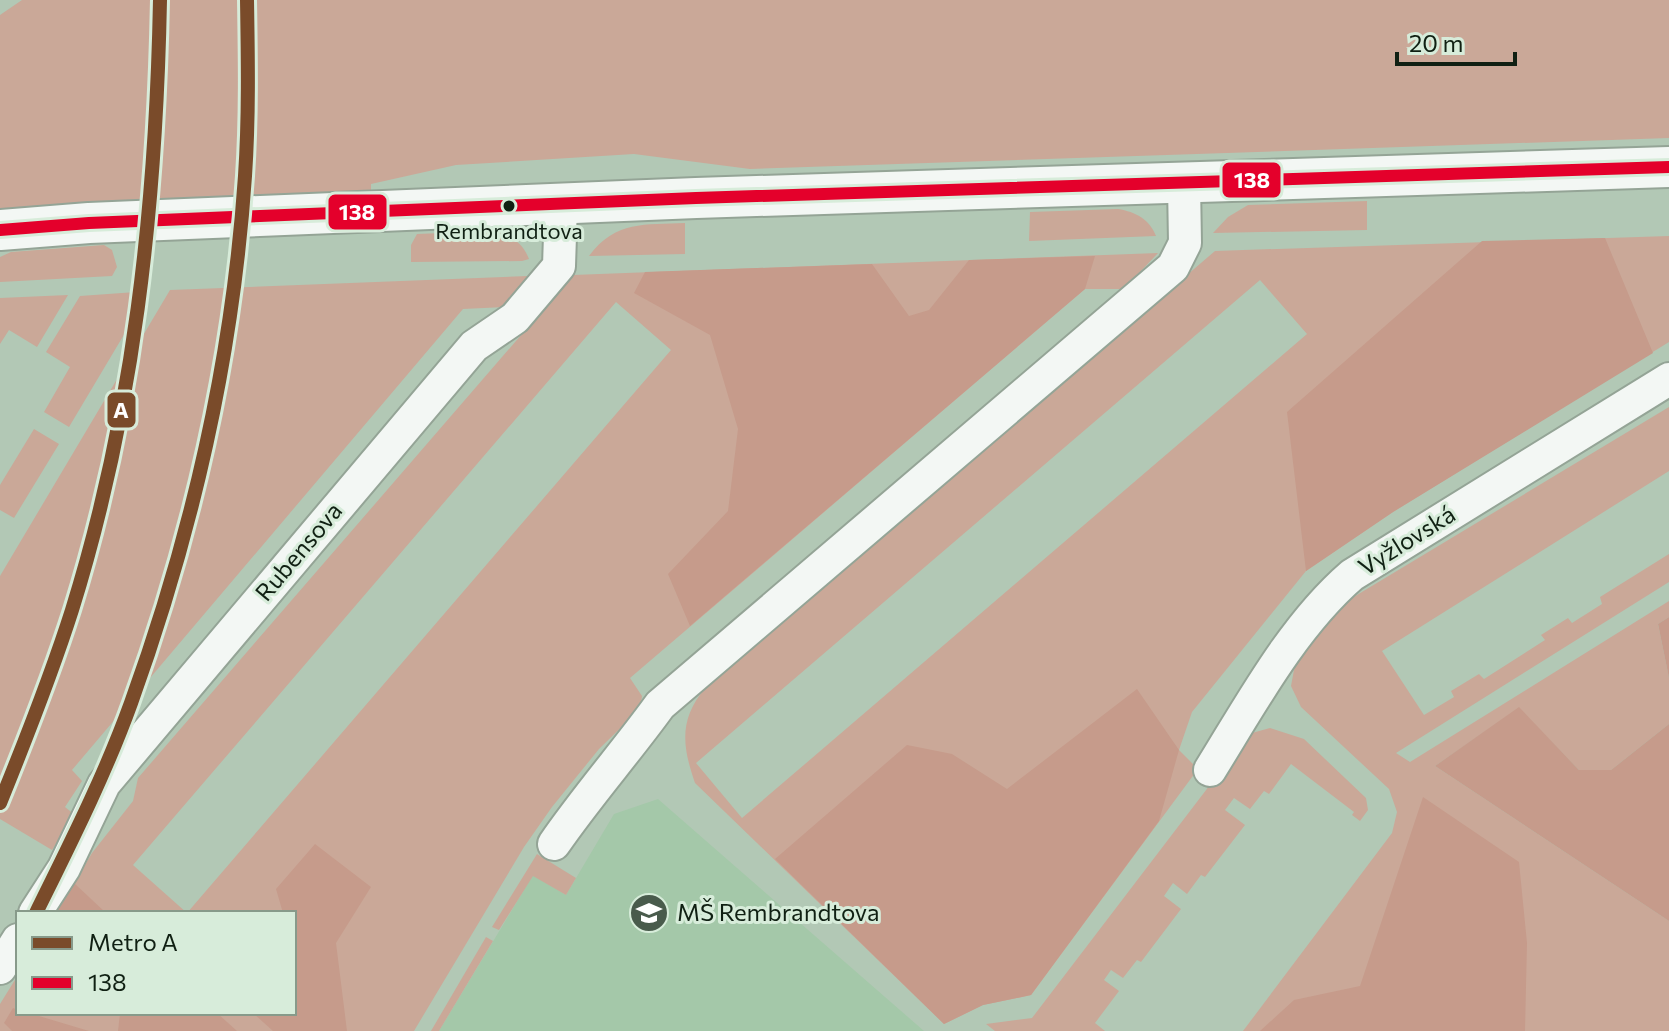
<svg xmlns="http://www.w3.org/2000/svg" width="1669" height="1031" font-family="Commissioner,sans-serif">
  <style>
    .built { fill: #a4c8a9 }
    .green { fill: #caa898; fill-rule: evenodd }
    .forest { fill: #c69b8b }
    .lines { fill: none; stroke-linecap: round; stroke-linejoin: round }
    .minor-casing { stroke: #94a496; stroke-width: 36 }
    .tertiary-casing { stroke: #94a496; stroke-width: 44 }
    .minor { stroke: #f3f7f4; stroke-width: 32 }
    .tertiary { stroke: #f3f7f4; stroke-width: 40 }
    .bus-1-casing { stroke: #d7ecda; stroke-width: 18 }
    .bus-1 { stroke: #e4002b; stroke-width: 12 }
    .metro-1-casing { stroke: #d7ecda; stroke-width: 20 }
    .metro-1 { stroke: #7a4b2a; stroke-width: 14 }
    .bus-dot { fill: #102013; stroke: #d7ecda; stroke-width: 3 }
    .labels { text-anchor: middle; stroke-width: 6; stroke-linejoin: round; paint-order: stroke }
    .bus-label { font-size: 22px; fill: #102013; stroke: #d7ecda }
    .street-label { font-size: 24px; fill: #102013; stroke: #d7ecda }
    .poi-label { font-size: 24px; fill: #102013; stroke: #d7ecda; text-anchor: start }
    .line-badge { stroke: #d7ecda; stroke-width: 3 }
    .badge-label { font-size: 22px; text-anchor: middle; font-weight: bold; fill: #fff }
  </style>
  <rect width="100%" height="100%" fill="#b2c8b5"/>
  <polygon class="built" points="658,799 924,1031 439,1031 533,875 566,895 614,814"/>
  <g class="green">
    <polygon points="22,0 1669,0 1669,138 750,169 634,154 456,165 371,184 371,190 0,210 0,15"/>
    <polygon points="1367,201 1367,230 1213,233 1228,217 1248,205"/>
    <path d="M 1118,209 C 1136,212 1149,219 1156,236 L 1029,241 L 1030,212 Z"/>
    <path d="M 685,223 L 685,254 L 589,256 C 616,220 645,225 685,223 Z"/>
    <path d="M 491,231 C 508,234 522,241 529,259 L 522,261 L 411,262 L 411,245 L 417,234 Z"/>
    <path d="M 1669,236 L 1669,342 L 1393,512 L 1306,571 L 1192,712 L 1179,750 L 1198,769 L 1031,995 L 983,1005 L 944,1024 L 695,783 C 682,745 679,720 705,688 L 1215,251 ZM 1260,280 L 1307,334 L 742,818 L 696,763 Z"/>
    <polygon points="104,245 112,250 117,267 112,276 0,282 0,257 11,252"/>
    <path d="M 1158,253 L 1124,289 L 1085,289 L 630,678 L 642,696 L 640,709 L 599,749 L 552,807 L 524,847 L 414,1031 L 0,1031 L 0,1004 L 18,975 L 18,1013 L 294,1013 L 294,913 L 56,913 L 92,853 L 133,801 L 138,778 L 573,275 ZM 616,302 L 671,350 L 187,913 L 133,865 Z"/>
    <polygon points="528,276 528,282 505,307 463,309 72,770 82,781 65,807 75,815 52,850 0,819 0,576 170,290"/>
    <polygon points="150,291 69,427 44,412 70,367 46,352 80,296"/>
    <polygon points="68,295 37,347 9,330 0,344 0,298"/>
    <polygon points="1669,407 1669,471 1382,651 1424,715 1454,697 1451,691 1479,674 1484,679 1545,640 1541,635 1568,618 1572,623 1602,604 1600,597 1669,554 1669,582 1396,753 1410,762 1669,601 1669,617 1658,624 1669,678 1669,724 1611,770 1579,770 1519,708 1435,766 1669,921 1669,1031 1243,1031 1392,833 1397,812 1389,789 1301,707 1291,686 1294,670 1306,644 1342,604"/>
    <polygon points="34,429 59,444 14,518 0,510 0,485"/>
    <polygon points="1270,728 1304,739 1366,798 1368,810 1360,821 1352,815 1354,812 1291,764 1269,794 1264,791 1250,809 1234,798 1225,810 1245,825 1205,877 1201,875 1187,894 1173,883 1164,896 1181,909 1141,962 1137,960 1123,978 1111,970 1104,980 1119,991 1095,1023 1105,1031 995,1031 986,1024 1032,1018 1245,739 1252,733"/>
    <polygon points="537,854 576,878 566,895 533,876 499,930 492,927"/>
    <polygon points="486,937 493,941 439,1031 431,1031"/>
  </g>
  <g class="forest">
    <polygon points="1605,238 1653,353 1393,512 1306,571 1287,412 1482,241"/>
    <polygon points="1095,256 1085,289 690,626 668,574 728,511 738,429 710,335 634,293 645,272 872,264 909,316 929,310 969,260"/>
    <polygon points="1669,617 1669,678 1658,624"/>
    <polygon points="1137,689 1179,750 1159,821 1031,995 983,1005 944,1024 775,859 907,745 952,754 1007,789"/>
    <polygon points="1519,707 1579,770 1611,770 1669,724 1669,921 1435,766"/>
    <polygon points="1423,797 1519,862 1527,943 1525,1031 1260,1031 1294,1000 1360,986"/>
    <polygon points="315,844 371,887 336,943 347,1031 273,1031 253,1013 294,1013 294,913 283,913 276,889"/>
    <polygon points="74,883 106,913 56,913"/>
    <polygon points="13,1008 18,1010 18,1013 29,1013 89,1031 12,1031 4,1023"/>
    <polygon points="120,1013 217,1013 237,1031 118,1031"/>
  </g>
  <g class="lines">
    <defs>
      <g id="minor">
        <path d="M 1210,770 C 1251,704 1293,626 1352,575 L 1669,379"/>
        <path d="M 554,844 C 587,796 626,752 660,705 L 1173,267 L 1185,243 L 1184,184"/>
        <polyline points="35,913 64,868 104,784 474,346 515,318 559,266 561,205"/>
        <polyline points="0,968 18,940"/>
      </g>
      <polyline id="tertiary" points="0,230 89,223 696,198 1669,167"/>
    </defs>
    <use href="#minor" class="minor-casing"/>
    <use href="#tertiary" class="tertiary-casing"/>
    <use href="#minor" class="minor"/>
    <use href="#tertiary" class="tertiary"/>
    <defs>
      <polyline id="bus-1" points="0,230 89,223 696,198 1669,167"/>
    </defs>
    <use href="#bus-1" class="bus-1-casing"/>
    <use href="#bus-1" class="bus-1"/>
    <defs>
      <g id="metro-1">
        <path d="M 0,803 C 26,739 51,676 72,610 C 134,411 156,207 160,0"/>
        <path d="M 36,913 C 70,844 105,775 131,703 C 192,534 233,355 245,176 C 249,117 248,59 247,0"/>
      </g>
    </defs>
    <use href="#metro-1" class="metro-1-casing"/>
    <use href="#metro-1" class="metro-1"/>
  </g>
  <defs>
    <symbol id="school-disc" viewBox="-11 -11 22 22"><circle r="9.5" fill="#495b4c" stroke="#d7ecda"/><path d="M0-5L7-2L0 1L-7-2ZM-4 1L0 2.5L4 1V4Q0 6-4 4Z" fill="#fff"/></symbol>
  </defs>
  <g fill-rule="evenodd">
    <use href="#school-disc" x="627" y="891" width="44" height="44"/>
  </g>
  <circle class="bus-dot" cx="509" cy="206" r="7"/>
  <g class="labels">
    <g class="bus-label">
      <text x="509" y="239">Rembrandtova</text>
    </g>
    <g class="street-label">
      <text transform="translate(1407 541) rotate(-32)" y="8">Vyžlovská</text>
      <text transform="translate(299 552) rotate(-50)" y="8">Rubensova</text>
    </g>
    <g class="poi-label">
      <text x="677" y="921">MŠ Rembrandtova</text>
    </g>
  </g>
  <g class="line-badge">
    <rect x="1221" y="161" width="61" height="38" rx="8" fill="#e4002b"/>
    <rect x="327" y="193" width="61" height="38" rx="8" fill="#e4002b"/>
    <rect x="106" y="391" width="31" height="38" rx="8" fill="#7a4b2a"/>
  </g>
  <g class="badge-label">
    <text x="1252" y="188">138</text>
    <text x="357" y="220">138</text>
    <text x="121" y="418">A</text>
  </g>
  <rect x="16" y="911" width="280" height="104" fill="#d7ecda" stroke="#879a8a" stroke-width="2"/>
  <rect x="32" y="937" width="40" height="12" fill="#7a4b2a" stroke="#879a8a" stroke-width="2"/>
  <text x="88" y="951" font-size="24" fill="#102013">Metro A</text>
  <rect x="32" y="977" width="40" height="12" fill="#e4002b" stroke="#879a8a" stroke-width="2"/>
  <text x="88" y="991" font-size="24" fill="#102013">138</text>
  <path d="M1397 52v12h118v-12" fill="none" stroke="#102013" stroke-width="4"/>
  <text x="1409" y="52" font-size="24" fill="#102013" stroke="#d7ecda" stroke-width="6" paint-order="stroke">20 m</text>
</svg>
